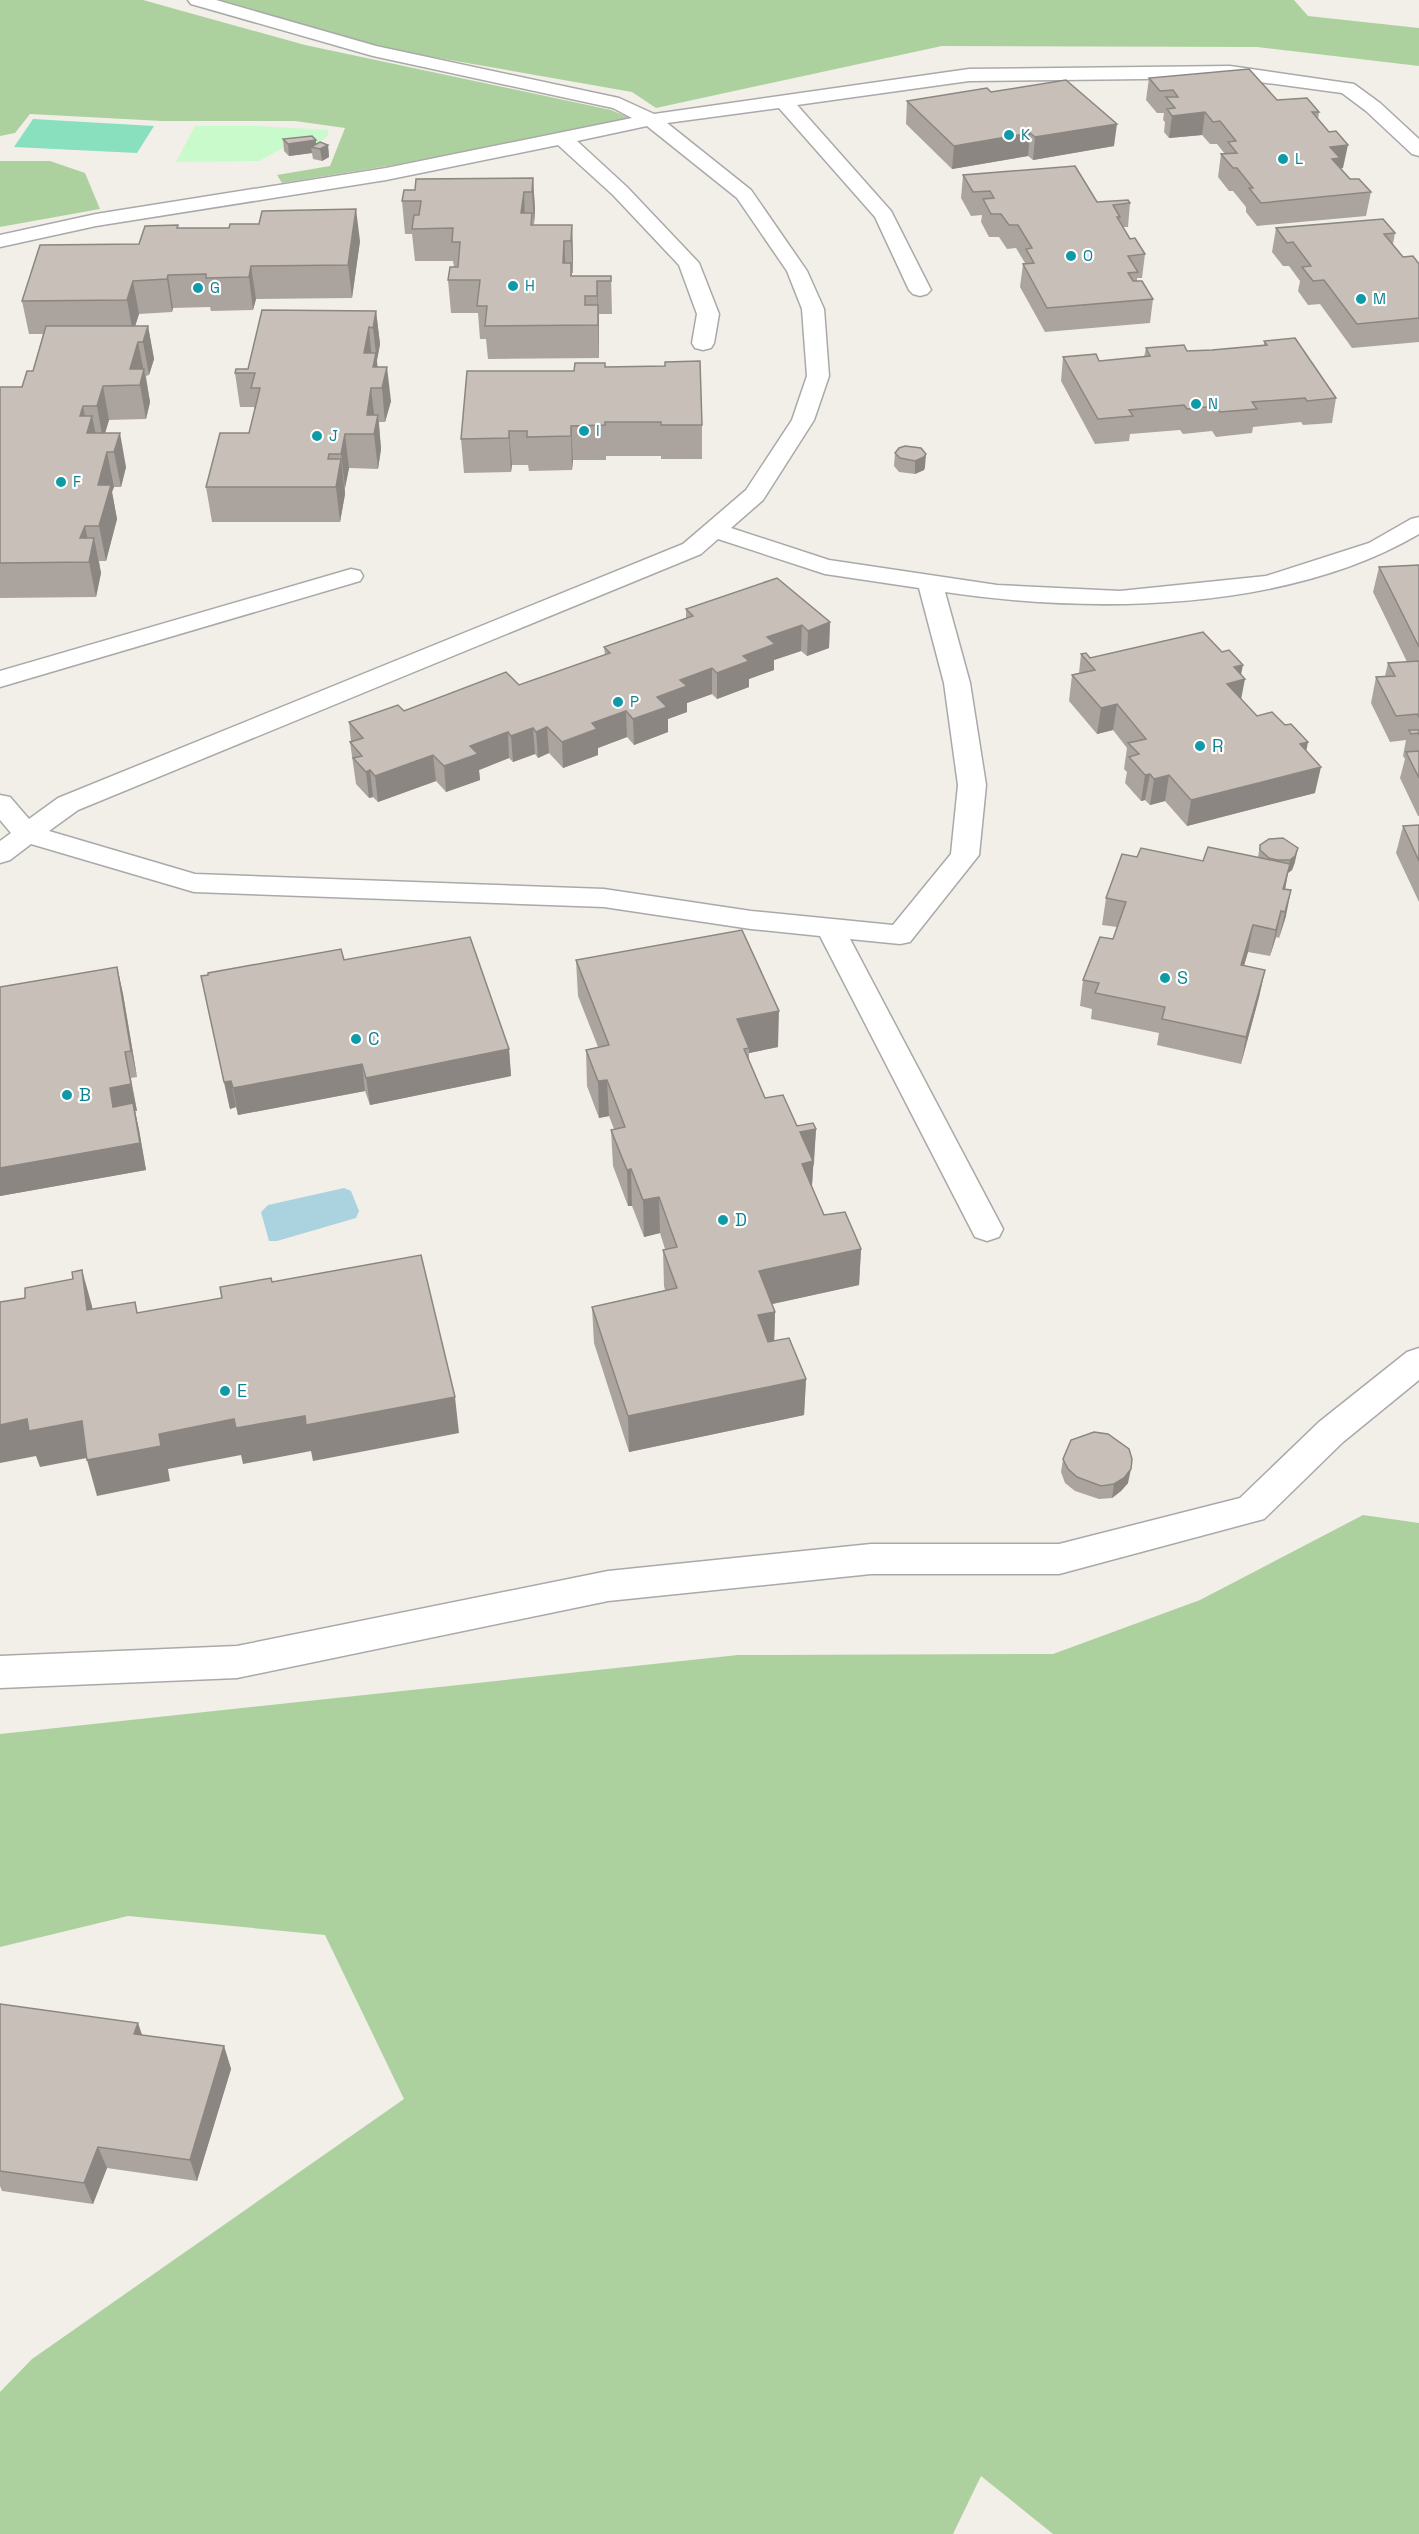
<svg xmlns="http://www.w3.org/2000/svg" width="1419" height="2534" font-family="'Space Grotesk',sans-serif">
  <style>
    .forest { fill: #add19e }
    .park { fill: #c8facc }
    .pitch { fill: #88e0be }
    .water { fill: #aad3df }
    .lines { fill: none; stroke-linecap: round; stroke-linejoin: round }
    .lane-casing { stroke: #a9a9a9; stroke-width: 3 }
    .lane { fill: #fff; fill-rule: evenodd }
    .wall { fill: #aba49e }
    .shaded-wall { fill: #8b8681 }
    .building { fill: #c7bfb8; stroke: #8b8681; stroke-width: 1.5 }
    .culture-dot { fill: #0f9aa8; stroke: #fff; stroke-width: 2 }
    .labels { text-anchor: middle; stroke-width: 4.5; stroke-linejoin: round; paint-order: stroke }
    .far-culture-label { font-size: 15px; fill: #0d838f; stroke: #fff; text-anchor: start }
    .culture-label { font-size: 18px; fill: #0d838f; stroke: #fff; text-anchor: start }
  </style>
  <rect width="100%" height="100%" fill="#f2efe9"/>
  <g class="forest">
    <polygon points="0,0 143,0 305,45 611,110 630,118 394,165 282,183 277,175 330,166 345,128 295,121 162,121 30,114 15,133 0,136"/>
    <polygon points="212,0 1294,0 1308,16 1419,28 1419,66 1257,47 942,46 656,108 632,92 381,48"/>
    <polygon points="0,161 50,161 85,173 100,209 0,227"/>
    <polygon points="1363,1515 1419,1523 1419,2534 1053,2534 981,2476 953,2534 0,2534 0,2392 32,2359 404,2099 325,1935 128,1916 0,1947 0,1734 738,1655 1053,1654 1200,1600"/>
  </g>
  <polygon class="park" points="195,126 258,126 328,130 328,135 318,144 283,148 259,161 176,162"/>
  <polygon class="pitch" points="33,119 154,126 137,153 14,147"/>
  <polygon class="water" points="344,1188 351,1191 359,1211 356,1218 277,1241 269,1241 261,1212 268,1205"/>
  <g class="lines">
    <defs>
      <g id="lane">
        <path d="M 188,0 L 216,0 L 376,46 L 619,98 L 654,114 L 969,69 L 1230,66 L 1354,84 L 1380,103 L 1419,139 L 1419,156 L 1412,154 L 1366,111 L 1342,93 L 1230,78 L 969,81 L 797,105 L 891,211 L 931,290 L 927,294 L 920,296 L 913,294 L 909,290 L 875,217 L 779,108 L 667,123 L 751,190 L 807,271 L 824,309 L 829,376 L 814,420 L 763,500 L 731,528 L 829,560 L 997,585 L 1120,591 L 1266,576 L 1369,543 L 1411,519 L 1419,517 L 1419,534 C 1286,612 1093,614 945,592 L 970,683 L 986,785 L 979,855 L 910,942 L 900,944 L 850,939 L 1003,1229 L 999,1237 L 987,1241 L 975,1237 L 820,936 L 751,929 L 604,907 L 194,892 L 31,844 L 10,860 L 0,863 L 0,841 L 11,833 L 0,820 L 0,795 L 10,797 L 29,819 L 58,798 L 683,544 L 746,490 L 792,420 L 807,376 L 802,309 L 787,271 L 737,198 L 647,126 L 577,141 L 627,187 L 699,263 L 719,314 L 714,343 L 711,348 L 703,350 L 695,348 L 692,343 L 697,314 L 679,265 L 613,195 L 558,145 L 386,180 L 96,226 L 0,247 L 0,235 L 96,214 L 386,168 L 632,118 L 613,108 L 373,56 L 191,4 ZM 718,539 L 825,574 L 919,588 L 944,683 L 958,785 L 951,854 L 893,925 L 751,911 L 604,889 L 195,874 L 49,831 L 78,810 L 701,554 Z"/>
        <polygon points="351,569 360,571 363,576 360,581 0,687 0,671"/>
        <polygon points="1419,1348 1419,1380 1343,1442 1264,1519 1059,1574 871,1574 608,1601 237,1678 0,1688 0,1656 237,1646 608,1571 871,1544 1059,1544 1240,1498 1319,1422 1407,1352"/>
      </g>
    </defs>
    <use href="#lane" class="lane-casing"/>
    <use href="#lane" class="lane"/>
  </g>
  <g class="wall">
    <polygon points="1149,78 1277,100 1319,112 1318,119 1343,168 1340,168 1350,179 1371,192 1366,216 1257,226 1246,212 1246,207 1233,191 1229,191 1218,177 1221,154 1225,154 1217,144 1210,144 1202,135 1169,138 1164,132 1165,122 1163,120 1164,113 1157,113 1146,100"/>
    <polygon points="991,92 1114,146 1033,160 1028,156 952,169 906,124 907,101"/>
    <polygon points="283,139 316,144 328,145 329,157 322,161 313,159 312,153 289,156 284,151"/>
    <polygon points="963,175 1097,202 1130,203 1128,227 1123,227 1130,239 1145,254 1142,278 1137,278 1137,281 1153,299 1150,323 1045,332 1020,287 1023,264 1025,263 1016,248 1007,249 999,237 989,237 981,222 982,215 971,216 961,198"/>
    <polygon points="533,178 535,210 534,224 533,224 533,225 572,225 573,258 573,273 572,273 572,276 611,276 612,314 599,314 599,358 488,359 486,339 480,339 478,313 451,313 448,280 454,267 453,261 415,261 412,234 405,234 402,201"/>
    <polygon points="178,225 178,228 360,241 352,298 256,299 253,310 211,311 210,307 173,308 172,312 139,314 135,326 148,326 154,359 149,375 146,376 150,402 146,419 109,420 105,433 126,467 121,487 114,487 112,492 117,519 106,561 99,561 101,573 96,597 0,598 0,387 22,387 33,371 43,334 29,334 22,301"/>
    <polygon points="1276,228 1395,233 1393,244 1403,257 1419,264 1419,342 1352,348 1320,304 1308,305 1298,291 1300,281 1289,266 1283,266 1272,252"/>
    <polygon points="376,311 380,344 377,360 377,367 391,401 385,422 379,422 381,449 378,469 349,468 345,488 345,494 340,522 212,522 206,487 249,433 254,412 254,407 240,407 235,373 248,369"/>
    <polygon points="1264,341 1336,398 1332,423 1303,425 1301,422 1253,427 1252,433 1216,437 1212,431 1183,434 1180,430 1130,434 1129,441 1095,444 1061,381 1063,357 1099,361 1144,357 1146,348 1187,351 1212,350 1264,346"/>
    <polygon points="605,367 702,425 702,459 661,459 661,456 606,456 606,460 573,460 572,470 529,471 528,465 512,465 511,472 464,473 461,439 574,371"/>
    <polygon points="899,448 925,467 924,470 915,474 899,472 894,466 895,453"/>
    <polygon points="1419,565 1419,816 1418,816 1400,778 1405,759 1403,756 1406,740 1390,742 1371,703 1376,677 1385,676 1388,663 1407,662 1373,592 1379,567"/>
    <polygon points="686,609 830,622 829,648 807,656 801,651 774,660 774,670 749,679 749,687 717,699 712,694 687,703 687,712 668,719 668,732 634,745 627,737 598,748 598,755 563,768 549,753 538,758 535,754 513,762 509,758 479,770 480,780 446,792 436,781 378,802 373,797 369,798 356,784 350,742 351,742 349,722 519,685 605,655 604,647 686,619"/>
    <polygon points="1081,654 1090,658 1241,675 1241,699 1257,716 1306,751 1315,793 1187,826 1165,801 1150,805 1145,800 1141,801 1125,783 1127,772 1124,769 1127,748 1113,730 1097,734 1069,701 1072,675 1079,673"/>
    <polygon points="1419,825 1419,902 1396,853 1403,826"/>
    <polygon points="1260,845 1295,862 1292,870 1288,873 1285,889 1286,916 1279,938 1276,937 1270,956 1248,952 1244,966 1265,970 1259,997 1241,1064 1157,1045 1159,1033 1091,1019 1092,1009 1080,1006 1083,980 1113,939 1117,927 1102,925 1106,898 1137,857 1203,861 1258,857"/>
    <polygon points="344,960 509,1049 511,1076 370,1105 365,1091 238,1115 236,1107 230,1109 201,976"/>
    <polygon points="576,960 778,1047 749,1053 749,1062 765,1098 797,1126 816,1129 814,1165 813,1166 812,1187 824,1215 861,1249 859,1285 772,1304 775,1312 774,1341 806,1379 804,1415 629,1452 594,1343 592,1307 665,1290 664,1286 663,1250 665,1249 660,1233 644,1237 632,1206 628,1206 613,1166 611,1130 614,1129 609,1116 599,1118 587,1086 586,1050 598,1047 578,996"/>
    <polygon points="117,967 123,994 137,1077 131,1078 137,1111 135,1111 139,1130 146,1170 0,1196"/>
    <polygon points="1063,1459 1128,1483 1121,1491 1112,1498 1099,1499 1075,1491 1065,1483 1061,1472"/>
    <polygon points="0,2004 142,2035 224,2046 231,2069 197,2181 107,2168 93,2204 2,2191 0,2186"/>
  </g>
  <g class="shaded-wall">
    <polygon points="1205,112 1202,135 1169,138 1172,116"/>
    <polygon points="1117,124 1114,146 1033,160 1035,137"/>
    <polygon points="1030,133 1028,156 952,169 954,146"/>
    <polygon points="316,140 316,148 311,147 312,153 289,156 288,144"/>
    <polygon points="328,145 329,157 322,161 320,149"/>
    <polygon points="1348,145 1343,168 1338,169 1335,181 1330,147"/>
    <polygon points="533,178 535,210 534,224 532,192"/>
    <polygon points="524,192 525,224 521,213"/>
    <polygon points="356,209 360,241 352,298 348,265"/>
    <polygon points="572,225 573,258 573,273 571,241"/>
    <polygon points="564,241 566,273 563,263"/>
    <polygon points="251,266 256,299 253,310 249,277"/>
    <polygon points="168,275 173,308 172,312 167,279"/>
    <polygon points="133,281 139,314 133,333 127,300"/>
    <polygon points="597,281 599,338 599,358 597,296"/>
    <polygon points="376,311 380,344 377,360 379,386 373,367 376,354 373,328"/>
    <polygon points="148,326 154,359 149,375 143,342"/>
    <polygon points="369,327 372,361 364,353"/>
    <polygon points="138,342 144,372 144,369 150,402 146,419 140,385 130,369"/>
    <polygon points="387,367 391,401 385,422 382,388"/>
    <polygon points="103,386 109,420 103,440 97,406"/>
    <polygon points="371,388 375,422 367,415"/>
    <polygon points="83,406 88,431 92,416 99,450 94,467 80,416"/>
    <polygon points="378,415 381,449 378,469 374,434"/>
    <polygon points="571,426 573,460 572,470 571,436"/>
    <polygon points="509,431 512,465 511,472 509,438"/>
    <polygon points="120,433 126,467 121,487 114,452"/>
    <polygon points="345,434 349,468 345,488 341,454"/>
    <polygon points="107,452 114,487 112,492 117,519 106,561 99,526 98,485"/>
    <polygon points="926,454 925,467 924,470 915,474 915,461"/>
    <polygon points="341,459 345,494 340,522 336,487"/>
    <polygon points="85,526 91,556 94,538 101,573 96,597 89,562 80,538"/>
    <polygon points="830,622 829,648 807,656 808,631"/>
    <polygon points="802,625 801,651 774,660 774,670 749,679 749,687 717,699 717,673 743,656 767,637"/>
    <polygon points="1243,665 1240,680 1245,679 1240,705 1227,684 1234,667"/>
    <polygon points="712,668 712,694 687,703 687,712 668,719 668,732 634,745 633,719 657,697 680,680"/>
    <polygon points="1117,704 1113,730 1097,734 1101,708"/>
    <polygon points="626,711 627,737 598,748 598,755 563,768 562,742 592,723"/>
    <polygon points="547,727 549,753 538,758 536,732"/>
    <polygon points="533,728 535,754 513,762 511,736"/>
    <polygon points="508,732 509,758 479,770 480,780 446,792 444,766 470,746"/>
    <polygon points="1308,742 1303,768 1300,744"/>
    <polygon points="433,755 436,781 378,802 375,776"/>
    <polygon points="1321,767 1315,793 1187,826 1191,800"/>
    <polygon points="370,770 373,797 369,798 366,772"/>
    <polygon points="1150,774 1145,800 1141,801 1145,775"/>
    <polygon points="1169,775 1165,801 1150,805 1154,779"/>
    <polygon points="1298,848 1295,862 1292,870 1288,873 1285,890 1278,915 1290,860"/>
    <polygon points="1291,890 1286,916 1279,938 1285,912"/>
    <polygon points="1281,911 1276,937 1270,956 1276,930"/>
    <polygon points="1253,925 1248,952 1236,992 1241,965"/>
    <polygon points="117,967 123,994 137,1077 131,1051"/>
    <polygon points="1265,970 1259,997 1241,1064 1246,1037"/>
    <polygon points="779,1011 778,1047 749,1053 749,1048 737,1019"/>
    <polygon points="509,1049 511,1076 370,1105 366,1078"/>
    <polygon points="125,1052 137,1111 135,1111 139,1130 146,1170 0,1196 0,1168 113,1107 110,1088"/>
    <polygon points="362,1064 365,1091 238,1115 233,1088"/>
    <polygon points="607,1080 609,1116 599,1118 598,1081"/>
    <polygon points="231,1081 236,1107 230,1109 224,1082"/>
    <polygon points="816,1129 811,1198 801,1200 800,1132"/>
    <polygon points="631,1169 632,1206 628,1206 627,1170"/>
    <polygon points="659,1197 660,1233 644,1237 643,1200"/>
    <polygon points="861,1249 859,1285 758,1307 759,1271"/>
    <polygon points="82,1270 92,1306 97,1346 87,1310"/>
    <polygon points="775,1312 774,1348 757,1352 758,1315"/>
    <polygon points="806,1379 804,1415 629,1452 628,1416"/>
    <polygon points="455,1397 459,1433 313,1461 311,1451 243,1464 241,1455 168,1469 170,1481 97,1496 87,1460 159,1434 234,1419 305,1416"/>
    <polygon points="27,1419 82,1421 92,1457 40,1467 36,1456 0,1463 0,1425"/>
    <polygon points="1131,1469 1128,1483 1121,1491 1112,1498 1114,1484"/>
    <polygon points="138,2023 146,2046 134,2034"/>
    <polygon points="224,2046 231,2069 197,2181 190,2160"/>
    <polygon points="98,2147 107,2168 93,2204 84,2183"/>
  </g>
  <g class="building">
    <polygon points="1249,69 1277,100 1307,98 1319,112 1312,112 1329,132 1336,131 1348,145 1330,147 1340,158 1332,159 1350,179 1359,179 1371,192 1261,203 1249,188 1253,188 1237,168 1233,168 1221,154 1237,153 1228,142 1236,141 1220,121 1213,122 1205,112 1172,116 1167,109 1175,108 1166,97 1178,97 1173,90 1160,91 1149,78"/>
    <polygon points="1066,80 1117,124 1035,137 1030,133 954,146 907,101 987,88 991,92"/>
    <polygon points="312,136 316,140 288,144 283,139"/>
    <polygon points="320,142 328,145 320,149 311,147"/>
    <polygon points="1075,166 1097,202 1128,200 1130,203 1113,205 1120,217 1117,217 1130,239 1135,238 1145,254 1128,256 1138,272 1128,273 1133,281 1142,281 1153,299 1047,308 1023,264 1034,263 1026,249 1032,248 1018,225 1009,225 1001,214 991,214 983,199 994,198 990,191 973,192 963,175"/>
    <polygon points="533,178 532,192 524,192 521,213 532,213 531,225 572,225 571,241 564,241 563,263 571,263 571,276 611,276 611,281 597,281 597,296 585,296 585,305 598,305 598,325 485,326 487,306 477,306 480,280 448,280 450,267 458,267 460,242 452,242 453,228 412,229 414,215 419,215 421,201 402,201 404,190 415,190 416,179"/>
    <polygon points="356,209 348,265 251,266 249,277 206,278 206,274 168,275 167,279 133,281 127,300 22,301 40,245 139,244 145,226 178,225 177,228 229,228 230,224 259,224 262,211"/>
    <polygon points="1383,219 1395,233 1384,234 1403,257 1413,256 1419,264 1419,318 1357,324 1324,280 1313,281 1302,267 1311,266 1293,242 1287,243 1276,228"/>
    <polygon points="262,310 376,311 373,328 369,327 364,353 376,353 373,367 387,367 382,388 371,388 367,415 378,415 374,434 345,434 341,454 329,454 328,459 341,459 336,487 206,487 220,433 249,433 260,388 251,388 255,373 235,373 236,369 248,369"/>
    <polygon points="46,326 148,326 143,342 138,342 130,369 144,369 140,385 103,386 97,406 83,406 80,416 92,416 87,433 120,433 114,452 107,452 98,485 111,485 99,526 85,526 80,538 94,538 89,562 0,563 0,387 22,387 27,371 33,371"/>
    <polygon points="1295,338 1336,398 1307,401 1305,398 1252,402 1257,409 1220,412 1216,406 1187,409 1184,405 1129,410 1133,416 1098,419 1063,357 1096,354 1099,361 1150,356 1146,348 1184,345 1187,351 1212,350 1267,345 1264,341"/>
    <polygon points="700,361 702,425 661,425 661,422 605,422 605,425 571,426 571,436 527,437 527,431 509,431 509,438 461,439 467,371 574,371 575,363 605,363 605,367 665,366 665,362"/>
    <polygon points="905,446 921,448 926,454 924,457 915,461 900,458 895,453 899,448"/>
    <polygon points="1419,565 1419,647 1379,567"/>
    <polygon points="777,578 830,622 808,631 802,625 767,637 775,644 743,656 749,661 717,673 712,668 680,680 687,686 657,697 667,707 633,719 626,711 592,723 597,729 562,742 547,727 536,732 533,728 511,736 508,732 470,746 478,754 444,766 433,755 375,776 370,770 366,772 353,758 362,756 350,742 363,738 349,722 398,705 404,711 506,672 519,685 610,653 604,647 693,616 686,609"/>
    <polygon points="1203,632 1222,652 1229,650 1243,665 1234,667 1245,679 1227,684 1257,716 1272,712 1285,725 1291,724 1308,742 1300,744 1321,767 1191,800 1169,775 1154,779 1150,774 1145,775 1129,757 1139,754 1128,743 1146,739 1117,704 1101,708 1072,675 1095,670 1081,654 1086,653 1090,658"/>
    <polygon points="1419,661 1419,717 1417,714 1396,716 1376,677 1395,676 1388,663"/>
    <polygon points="1409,730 1419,730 1419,735 1418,733 1411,734"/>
    <polygon points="1419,751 1419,778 1406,752"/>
    <polygon points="1419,825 1419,861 1403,826"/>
    <polygon points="1283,838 1298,848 1295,856 1290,860 1277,860 1269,858 1260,850 1260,845 1269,839"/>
    <polygon points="1208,847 1290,864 1283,889 1291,890 1285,912 1281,911 1276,930 1253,925 1241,965 1265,970 1246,1037 1162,1019 1165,1007 1095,993 1099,983 1083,980 1100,937 1113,939 1126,902 1106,898 1122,854 1137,857 1141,848 1203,861"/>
    <polygon points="742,930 779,1011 737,1019 749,1048 744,1049 765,1098 783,1095 797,1126 813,1123 816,1129 800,1132 813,1161 802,1164 824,1215 845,1212 861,1249 759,1271 775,1312 758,1315 768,1342 789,1338 806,1379 628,1416 592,1307 677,1288 663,1250 677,1247 659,1197 643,1200 631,1169 627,1170 611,1130 625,1127 607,1080 598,1081 586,1050 609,1045 576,960"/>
    <polygon points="470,937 509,1049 366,1078 362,1064 233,1088 231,1081 224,1082 201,976 208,975 208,973 341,949 344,960"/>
    <polygon points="117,967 131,1051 125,1052 131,1084 110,1088 113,1107 133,1103 140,1143 0,1168 0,987"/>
    <polygon points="421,1255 455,1397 306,1425 305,1416 236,1428 234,1419 159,1434 161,1446 87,1460 82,1421 29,1431 27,1419 0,1425 0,1302 25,1298 25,1288 73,1279 72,1272 82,1270 87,1310 135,1302 137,1313 222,1298 220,1287 271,1278 272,1282"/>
    <polygon points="1094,1432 1108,1434 1129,1449 1132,1459 1131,1469 1124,1478 1114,1484 1101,1486 1077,1477 1068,1469 1063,1459 1071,1440"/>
    <polygon points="0,2004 138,2023 134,2034 224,2046 190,2160 98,2147 84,2183 0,2171"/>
  </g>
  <g class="culture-dot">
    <circle cx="1009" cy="135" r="6"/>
    <circle cx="1283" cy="159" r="6"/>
    <circle cx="1071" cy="256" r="6"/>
    <circle cx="513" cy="286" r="6"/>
    <circle cx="198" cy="288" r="6"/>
    <circle cx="1361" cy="299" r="6"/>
    <circle cx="1196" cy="404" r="6"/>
    <circle cx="584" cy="431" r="6"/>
    <circle cx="317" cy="436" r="6"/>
    <circle cx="61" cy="482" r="6"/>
    <circle cx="618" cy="702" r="6"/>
    <circle cx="1200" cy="746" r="6"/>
    <circle cx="1165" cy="978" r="6"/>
    <circle cx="356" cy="1039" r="6"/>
    <circle cx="67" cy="1095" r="6"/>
    <circle cx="723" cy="1220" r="6"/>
    <circle cx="225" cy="1391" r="6"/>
  </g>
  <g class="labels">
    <g class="far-culture-label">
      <text x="1021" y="140">K</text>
      <text x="1295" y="164">L</text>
      <text x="1083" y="261">O</text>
      <text x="525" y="291">H</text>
      <text x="210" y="293">G</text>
      <text x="1373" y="304">M</text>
      <text x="1208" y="409">N</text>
      <text x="596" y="436">I</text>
      <text x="329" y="441">J</text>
      <text x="73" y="487">F</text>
      <text x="630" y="707">P</text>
    </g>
    <g class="culture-label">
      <text x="1212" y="752">R</text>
      <text x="1177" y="984">S</text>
      <text x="368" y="1045">C</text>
      <text x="79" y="1101">B</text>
      <text x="735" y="1226">D</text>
      <text x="237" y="1397">E</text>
    </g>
  </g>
</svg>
